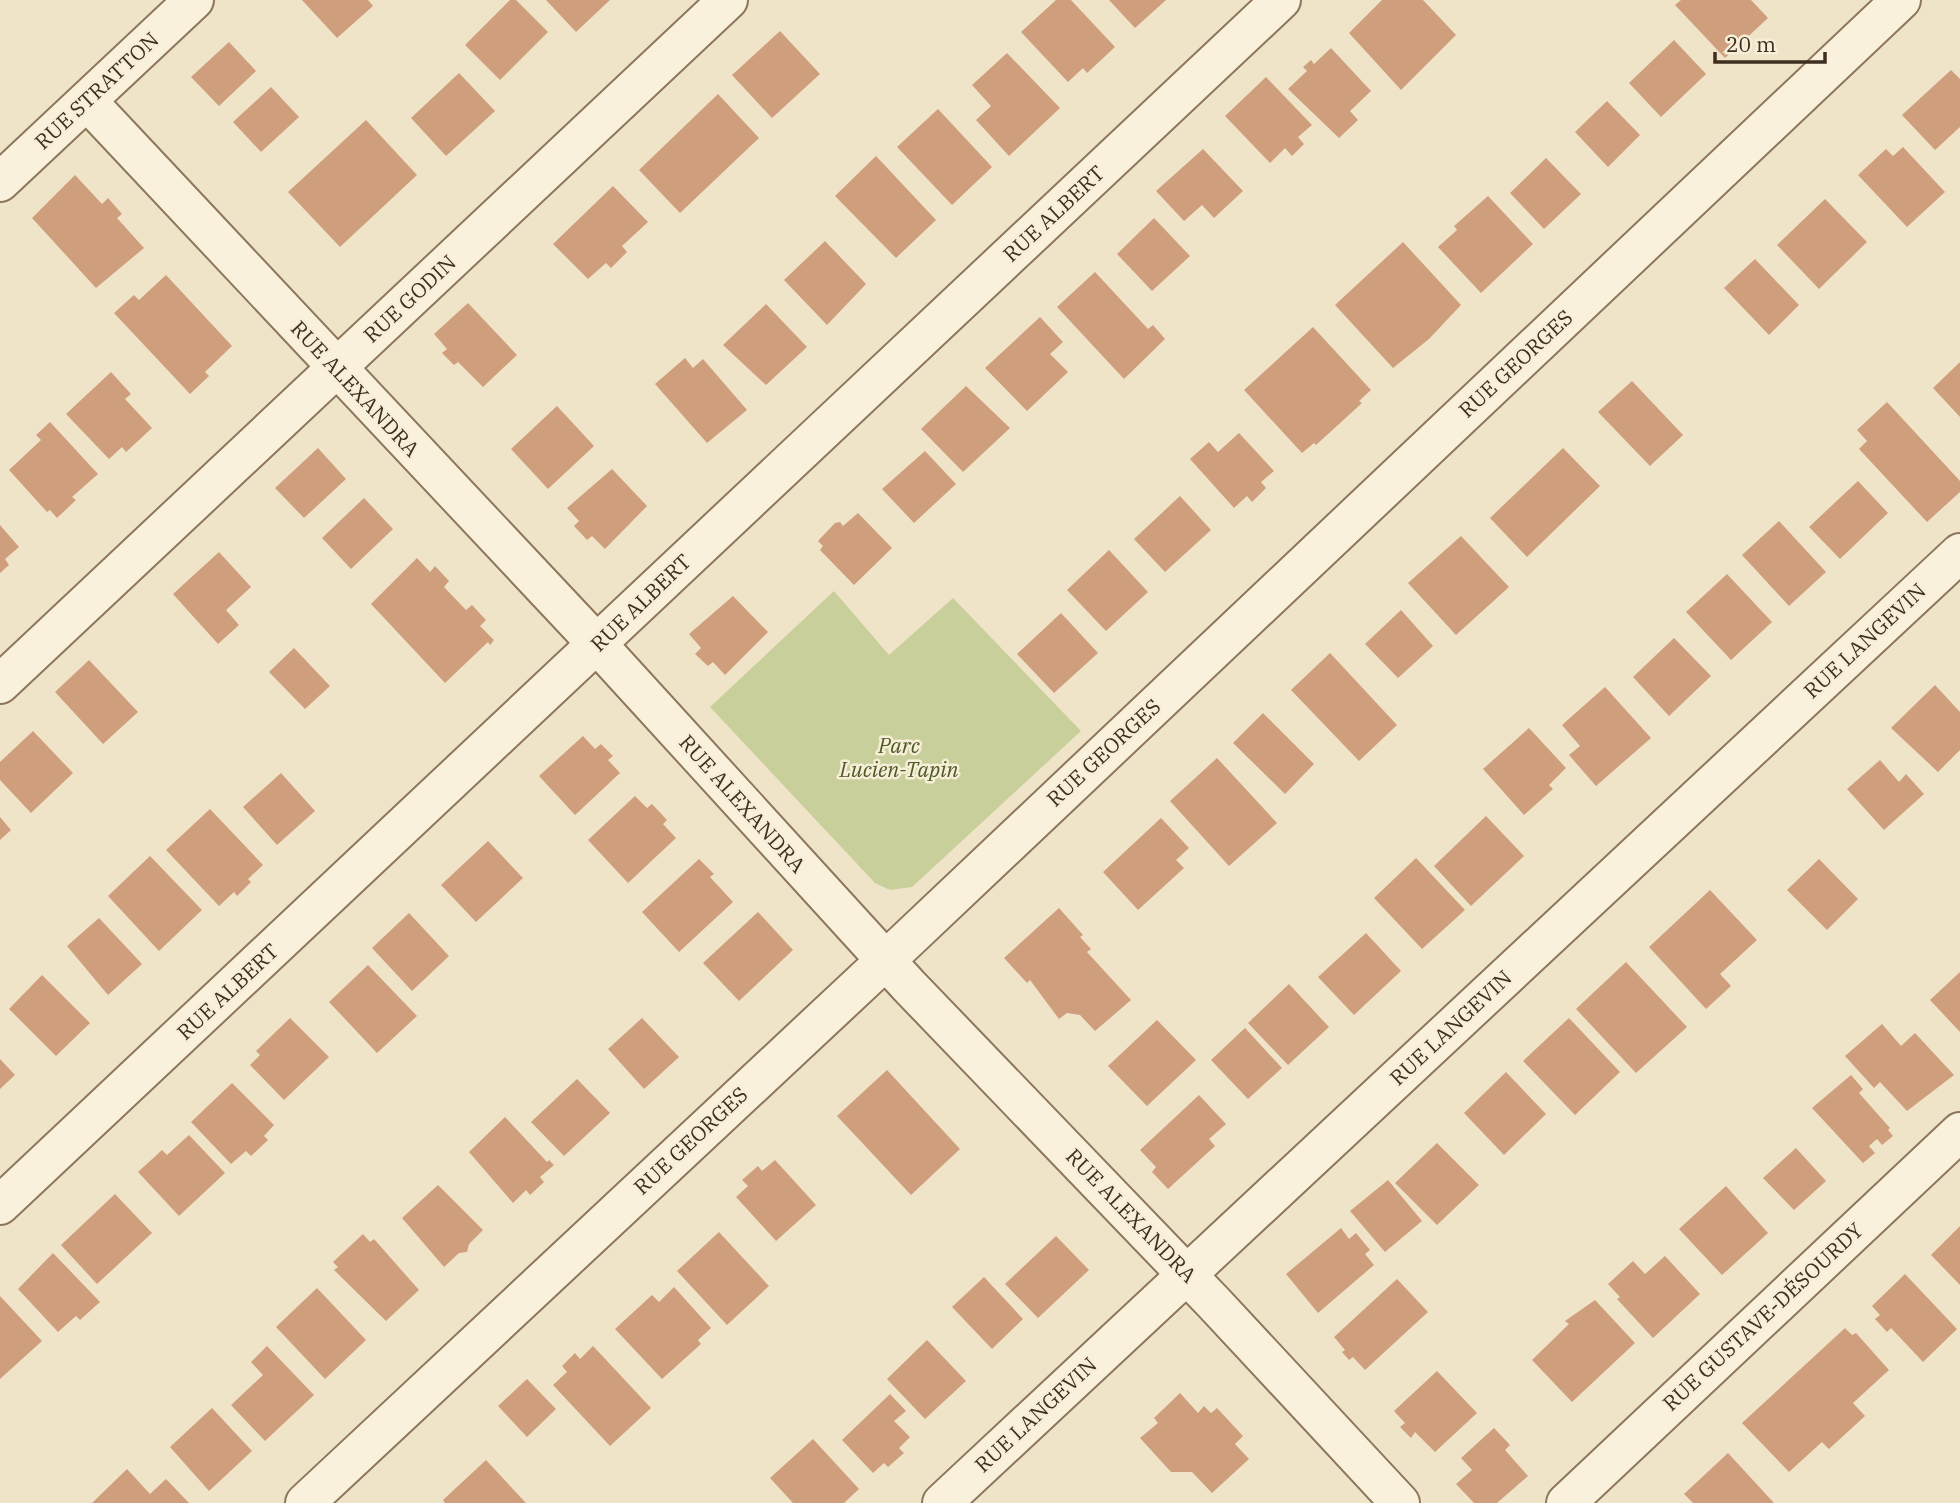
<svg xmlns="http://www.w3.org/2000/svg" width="1960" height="1503" font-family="'IBM Plex Serif',serif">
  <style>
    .green { fill: #c9cf9b }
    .building { fill: #cf9f7d }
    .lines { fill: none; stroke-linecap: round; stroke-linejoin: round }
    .street-casing { stroke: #8d765c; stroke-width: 42 }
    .street { stroke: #faf1dc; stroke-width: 38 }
    .labels { text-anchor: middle; stroke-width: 5; stroke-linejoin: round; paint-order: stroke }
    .street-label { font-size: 21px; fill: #3d2e20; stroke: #f7eed8 }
    .park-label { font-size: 21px; font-style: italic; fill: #4d5a26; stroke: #f7eed8 }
  </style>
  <rect width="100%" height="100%" fill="#f0e4c8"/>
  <polygon class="green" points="834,591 889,655 953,598 1081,731 912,887 890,890 875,883 710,707"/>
  <g class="building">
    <polygon points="302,0 368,0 373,6 337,38"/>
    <polygon points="510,0 516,0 548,32 500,80 465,45"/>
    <polygon points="546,0 610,0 576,32"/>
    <polygon points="1056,0 1071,0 1115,47 1087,73 1083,68 1068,82 1021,32"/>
    <polygon points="1109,0 1166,0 1135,28"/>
    <polygon points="1382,0 1423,0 1456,35 1401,90 1349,33"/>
    <polygon points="1681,0 1751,0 1768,18 1725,58 1675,5"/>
    <polygon points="780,31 820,74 772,118 732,75"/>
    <polygon points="1674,40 1706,74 1661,117 1629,83"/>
    <polygon points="229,42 256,71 219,106 191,77"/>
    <polygon points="1331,48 1371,91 1350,111 1358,120 1339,138 1288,89 1307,71 1303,67 1311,60 1314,64"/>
    <polygon points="1007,53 1060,108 1009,156 976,120 991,106 972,85"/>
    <polygon points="1951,70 1960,79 1960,127 1935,150 1902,115"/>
    <polygon points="459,73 495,111 446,156 411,118"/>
    <polygon points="1266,77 1312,125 1298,137 1304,144 1292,156 1285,148 1270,163 1225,116"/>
    <polygon points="271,87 299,117 261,152 233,122"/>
    <polygon points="718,94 759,138 680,213 639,170"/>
    <polygon points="1607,101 1640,135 1608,167 1575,132"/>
    <polygon points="938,109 992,167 952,205 897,147"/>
    <polygon points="366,120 417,175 340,247 288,192"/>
    <polygon points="1903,147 1945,192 1907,227 1858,175 1886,149 1893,156"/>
    <polygon points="1203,149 1243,191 1214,218 1202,205 1184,221 1156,191"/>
    <polygon points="876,156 936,220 896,258 835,196"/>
    <polygon points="1546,158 1581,194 1544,229 1510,193"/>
    <polygon points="75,175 102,204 108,198 122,214 117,218 144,248 96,288 32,218"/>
    <polygon points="613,186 648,222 622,246 627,252 611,268 606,263 588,279 553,244"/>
    <polygon points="1488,196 1533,244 1481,293 1438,247 1457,230 1454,226"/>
    <polygon points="1825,199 1867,242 1819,289 1777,245"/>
    <polygon points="1154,218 1190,256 1152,291 1117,254"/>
    <polygon points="825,241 866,284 827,325 784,280"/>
    <polygon points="1403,242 1461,305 1429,339 1393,368 1335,305"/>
    <polygon points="1755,259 1799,305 1769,335 1724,288"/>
    <polygon points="1095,272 1148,329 1153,325 1165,339 1124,379 1057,307"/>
    <polygon points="166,275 232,346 205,372 209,376 190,394 114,313 134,295 139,300"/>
    <polygon points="468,303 517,355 483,387 458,362 454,365 442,353 447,349 434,334"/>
    <polygon points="766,304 807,347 766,385 723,345"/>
    <polygon points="1040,317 1063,342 1050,354 1068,372 1027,411 985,368"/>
    <polygon points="1313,327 1371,390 1359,401 1362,403 1316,445 1314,443 1302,453 1244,390"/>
    <polygon points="685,358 693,368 703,359 747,410 707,443 655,384"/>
    <polygon points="1960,362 1960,417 1933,388"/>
    <polygon points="111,372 131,394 125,399 152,428 126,452 122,447 109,459 66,414"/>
    <polygon points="1632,381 1683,435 1650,466 1598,412"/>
    <polygon points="966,386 1010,428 963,472 921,429"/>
    <polygon points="1887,402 1960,481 1960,492 1927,522 1859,449 1867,441 1857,430"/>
    <polygon points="557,406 594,446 548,489 511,449"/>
    <polygon points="50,422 98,474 72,497 76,500 57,518 50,510 47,512 9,470 41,440 36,435"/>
    <polygon points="1239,433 1274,471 1261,482 1266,488 1252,502 1247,496 1234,508 1190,459 1209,442 1218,452"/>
    <polygon points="318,448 346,479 304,518 275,488"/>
    <polygon points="1563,448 1600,486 1527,557 1490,518"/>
    <polygon points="925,451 956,484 914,523 882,489"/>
    <polygon points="612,469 647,506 605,549 592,536 587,540 574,526 579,521 567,508"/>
    <polygon points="1858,481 1888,513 1840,559 1809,527"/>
    <polygon points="1180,496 1211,530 1165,572 1134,539"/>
    <polygon points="364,498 393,529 351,569 322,538"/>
    <polygon points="858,513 892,548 854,585 820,550 823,546 818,541 835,523 840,522 843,526"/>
    <polygon points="1779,521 1826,572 1789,606 1742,555"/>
    <polygon points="0,525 19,547 5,559 9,565 0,573"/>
    <polygon points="1461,536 1509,587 1456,635 1408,583"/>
    <polygon points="1109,550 1148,592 1106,631 1067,590"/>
    <polygon points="219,552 251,587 226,610 239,625 218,644 173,594"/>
    <polygon points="417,558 430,572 435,566 449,581 444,587 466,610 472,605 486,620 480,626 494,640 490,645 488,642 445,683 371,604"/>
    <polygon points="1727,574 1772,622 1731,660 1686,612"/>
    <polygon points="733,596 768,632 725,675 713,662 708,666 695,654 701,648 689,634"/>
    <polygon points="1401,610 1433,646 1398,678 1365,644"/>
    <polygon points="1061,613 1098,653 1054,693 1017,654"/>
    <polygon points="1674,638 1711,676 1669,716 1633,677"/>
    <polygon points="294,648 330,686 305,709 269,672"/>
    <polygon points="1330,653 1397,725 1359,761 1291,690"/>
    <polygon points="89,660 138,712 103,744 55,692"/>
    <polygon points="1935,685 1960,712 1960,750 1938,772 1891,728"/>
    <polygon points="1605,687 1651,738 1596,786 1569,755 1580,746 1562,725"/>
    <polygon points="1263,713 1314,764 1285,794 1233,743"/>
    <polygon points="1529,728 1566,768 1549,785 1553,789 1524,815 1483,769"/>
    <polygon points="33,731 73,773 31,813 0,780 0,762"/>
    <polygon points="583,736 595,749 601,744 613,756 608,760 620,773 575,815 539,776"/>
    <polygon points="1217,758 1277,823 1229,866 1170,801"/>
    <polygon points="1880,760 1899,782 1906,774 1924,794 1884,830 1847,789"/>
    <polygon points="281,773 315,811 277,845 243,807"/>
    <polygon points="635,796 647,808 652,804 667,820 663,824 676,838 628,883 588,840"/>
    <polygon points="210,809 263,865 248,879 251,882 237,896 234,892 219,906 166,850"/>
    <polygon points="1486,816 1524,856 1471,906 1434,866"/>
    <polygon points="0,817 11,830 0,840"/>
    <polygon points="1161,818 1189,848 1176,860 1184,868 1138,910 1103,872"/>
    <polygon points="488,841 523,878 476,922 441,885"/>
    <polygon points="150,856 202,910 159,951 108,896"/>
    <polygon points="1416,858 1465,910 1422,949 1374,898"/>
    <polygon points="699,859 714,874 710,877 733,902 679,952 642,912"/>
    <polygon points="1819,859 1858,899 1827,930 1787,890"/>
    <polygon points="1710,890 1757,940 1720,974 1731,986 1706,1009 1649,947"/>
    <polygon points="1059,908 1083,935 1080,937 1091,949 1087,952 1131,1000 1095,1031 1080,1015 1067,1013 1059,1019 1030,980 1027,983 1004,958"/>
    <polygon points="758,912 793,950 739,1001 703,963"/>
    <polygon points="409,913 449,956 412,991 372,948"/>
    <polygon points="99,918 142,964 108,995 67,946"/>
    <polygon points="1366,933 1401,971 1354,1015 1318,977"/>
    <polygon points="1626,962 1687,1027 1636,1073 1576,1009"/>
    <polygon points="368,965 417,1016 377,1053 329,1002"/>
    <polygon points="1960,972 1960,1032 1930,1000"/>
    <polygon points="42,975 90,1023 56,1056 9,1009"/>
    <polygon points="1289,984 1329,1027 1288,1065 1248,1023"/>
    <polygon points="290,1018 329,1057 284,1100 250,1065 260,1055 256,1051"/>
    <polygon points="642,1018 679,1057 644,1089 608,1049"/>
    <polygon points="1569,1018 1620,1072 1575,1115 1523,1061"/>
    <polygon points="1157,1020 1196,1060 1147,1106 1108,1066"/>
    <polygon points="1882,1024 1901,1046 1915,1033 1954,1075 1907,1111 1880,1082 1874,1088 1845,1056"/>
    <polygon points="1245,1028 1282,1068 1248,1099 1211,1060"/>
    <polygon points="0,1059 15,1075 0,1089"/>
    <polygon points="887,1070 960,1149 911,1195 837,1116"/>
    <polygon points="1506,1072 1546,1114 1504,1155 1464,1113"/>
    <polygon points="1851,1075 1863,1089 1859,1093 1890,1128 1888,1130 1893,1136 1882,1145 1877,1139 1869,1146 1875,1153 1863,1163 1812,1108"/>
    <polygon points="577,1079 610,1113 564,1156 531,1122"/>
    <polygon points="232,1083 274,1125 264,1136 268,1140 251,1156 246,1151 231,1164 191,1122"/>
    <polygon points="1199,1095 1226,1124 1209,1139 1215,1146 1168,1189 1152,1172 1156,1167 1140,1150"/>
    <polygon points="505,1117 547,1162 549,1160 554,1165 540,1177 544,1182 530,1195 526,1190 513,1203 469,1152"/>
    <polygon points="189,1135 225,1173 179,1216 138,1172 162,1150 167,1155"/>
    <polygon points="1437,1143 1479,1185 1437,1225 1395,1183"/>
    <polygon points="1796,1148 1826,1181 1794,1210 1763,1178"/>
    <polygon points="775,1160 816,1205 776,1241 736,1197 748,1186 742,1180 758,1166 762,1171"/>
    <polygon points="1388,1180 1422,1221 1385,1252 1350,1211"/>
    <polygon points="438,1185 483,1230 469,1244 467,1252 459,1253 444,1267 402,1218"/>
    <polygon points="1726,1186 1768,1233 1722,1275 1679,1229"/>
    <polygon points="115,1194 152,1233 97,1284 61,1245"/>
    <polygon points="1960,1226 1960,1285 1931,1255"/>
    <polygon points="1341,1228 1349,1239 1356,1233 1370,1250 1365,1254 1374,1265 1318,1313 1286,1274"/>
    <polygon points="719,1232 769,1286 727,1325 677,1271"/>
    <polygon points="363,1234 370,1242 374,1239 419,1290 386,1321 334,1270 338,1267 333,1262"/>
    <polygon points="1056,1236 1089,1270 1038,1318 1005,1284"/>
    <polygon points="53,1253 100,1302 80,1320 76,1316 58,1332 18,1289"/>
    <polygon points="1665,1256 1700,1294 1653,1338 1617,1299 1620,1297 1608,1284 1633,1261 1645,1274"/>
    <polygon points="1905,1274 1957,1329 1923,1362 1891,1328 1887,1332 1875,1319 1880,1315 1872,1306"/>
    <polygon points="984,1277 1023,1319 992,1349 952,1307"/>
    <polygon points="1397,1279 1428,1312 1365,1370 1353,1357 1349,1360 1342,1352 1345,1350 1334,1337"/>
    <polygon points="674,1287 711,1328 698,1340 701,1344 662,1379 615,1329 652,1295 659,1302"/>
    <polygon points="317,1288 366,1340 325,1379 276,1327"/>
    <polygon points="0,1296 42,1341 0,1379"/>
    <polygon points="1595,1300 1635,1343 1572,1402 1532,1360 1569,1324 1565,1321"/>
    <polygon points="1845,1328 1852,1335 1856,1333 1889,1370 1853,1403 1865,1416 1829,1449 1822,1442 1789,1472 1742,1423"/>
    <polygon points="927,1340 966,1381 925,1419 887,1379"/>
    <polygon points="267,1346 314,1395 265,1441 231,1405 263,1375 251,1362"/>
    <polygon points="593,1346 651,1408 610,1446 553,1385 567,1372 562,1366 575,1353 580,1359"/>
    <polygon points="1437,1371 1477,1413 1435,1452 1415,1432 1411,1438 1400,1427 1405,1423 1394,1411"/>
    <polygon points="527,1379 556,1409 527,1437 498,1406"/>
    <polygon points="1180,1393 1198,1413 1204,1406 1211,1413 1217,1408 1243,1436 1235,1444 1249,1459 1212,1493 1192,1472 1171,1472 1140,1438 1158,1423 1154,1418"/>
    <polygon points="890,1394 906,1411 894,1421 910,1437 899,1448 904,1453 888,1467 884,1463 873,1473 842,1440"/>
    <polygon points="212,1408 252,1451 209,1491 170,1447"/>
    <polygon points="1494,1428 1510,1445 1505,1450 1528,1476 1497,1503 1474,1503 1456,1484 1472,1470 1461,1458"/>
    <polygon points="813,1439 859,1489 844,1503 793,1503 770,1478"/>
    <polygon points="1728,1453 1774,1503 1693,1503 1684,1494"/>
    <polygon points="486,1460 526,1503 445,1503 443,1500"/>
    <polygon points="127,1469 150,1494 166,1479 189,1503 92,1503"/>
  </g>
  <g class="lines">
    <defs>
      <g id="street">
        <polyline points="87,101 597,644 909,986 1214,1303 1400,1503"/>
        <polyline points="0,182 194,0"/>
        <polyline points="0,684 728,0"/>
        <polyline points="0,1205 1281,0"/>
        <polyline points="305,1503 886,960 1901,0"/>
        <polyline points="942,1503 1960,553"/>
        <polyline points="1566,1503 1960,1132"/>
      </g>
    </defs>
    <use href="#street" class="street-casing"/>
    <use href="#street" class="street"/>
  </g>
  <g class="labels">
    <g class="street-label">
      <text transform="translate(97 91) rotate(-43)" y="7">RUE STRATTON</text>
      <text transform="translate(1054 214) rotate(-43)" y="7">RUE ALBERT</text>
      <text transform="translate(410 299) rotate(-43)" y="7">RUE GODIN</text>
      <text transform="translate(1516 364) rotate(-43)" y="7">RUE GEORGES</text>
      <text transform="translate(355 389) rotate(47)" y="7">RUE ALEXANDRA</text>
      <text transform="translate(641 603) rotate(-44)" y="7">RUE ALBERT</text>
      <text transform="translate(1865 641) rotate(-43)" y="7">RUE LANGEVIN</text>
      <text transform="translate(1104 753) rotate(-43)" y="7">RUE GEORGES</text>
      <text transform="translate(742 804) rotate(48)" y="7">RUE ALEXANDRA</text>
      <text transform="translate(228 992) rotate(-43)" y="7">RUE ALBERT</text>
      <text transform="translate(1451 1028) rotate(-43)" y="7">RUE LANGEVIN</text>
      <text transform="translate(691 1141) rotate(-43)" y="7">RUE GEORGES</text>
      <text transform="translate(1131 1216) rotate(46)" y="7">RUE ALEXANDRA</text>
      <text transform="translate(1763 1317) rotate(-43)" y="7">RUE GUSTAVE-DÉSOURDY</text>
      <text transform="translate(1036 1415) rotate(-43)" y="7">RUE LANGEVIN</text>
    </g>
    <g class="park-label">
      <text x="899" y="753">Parc<tspan x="899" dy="24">Lucien-Tapin</tspan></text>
    </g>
  </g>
  <path d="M1715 52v10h110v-10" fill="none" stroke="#3d2e20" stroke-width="3.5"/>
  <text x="1726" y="52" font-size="21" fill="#3d2e20" stroke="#f7eed8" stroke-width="5" paint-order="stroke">20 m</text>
</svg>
